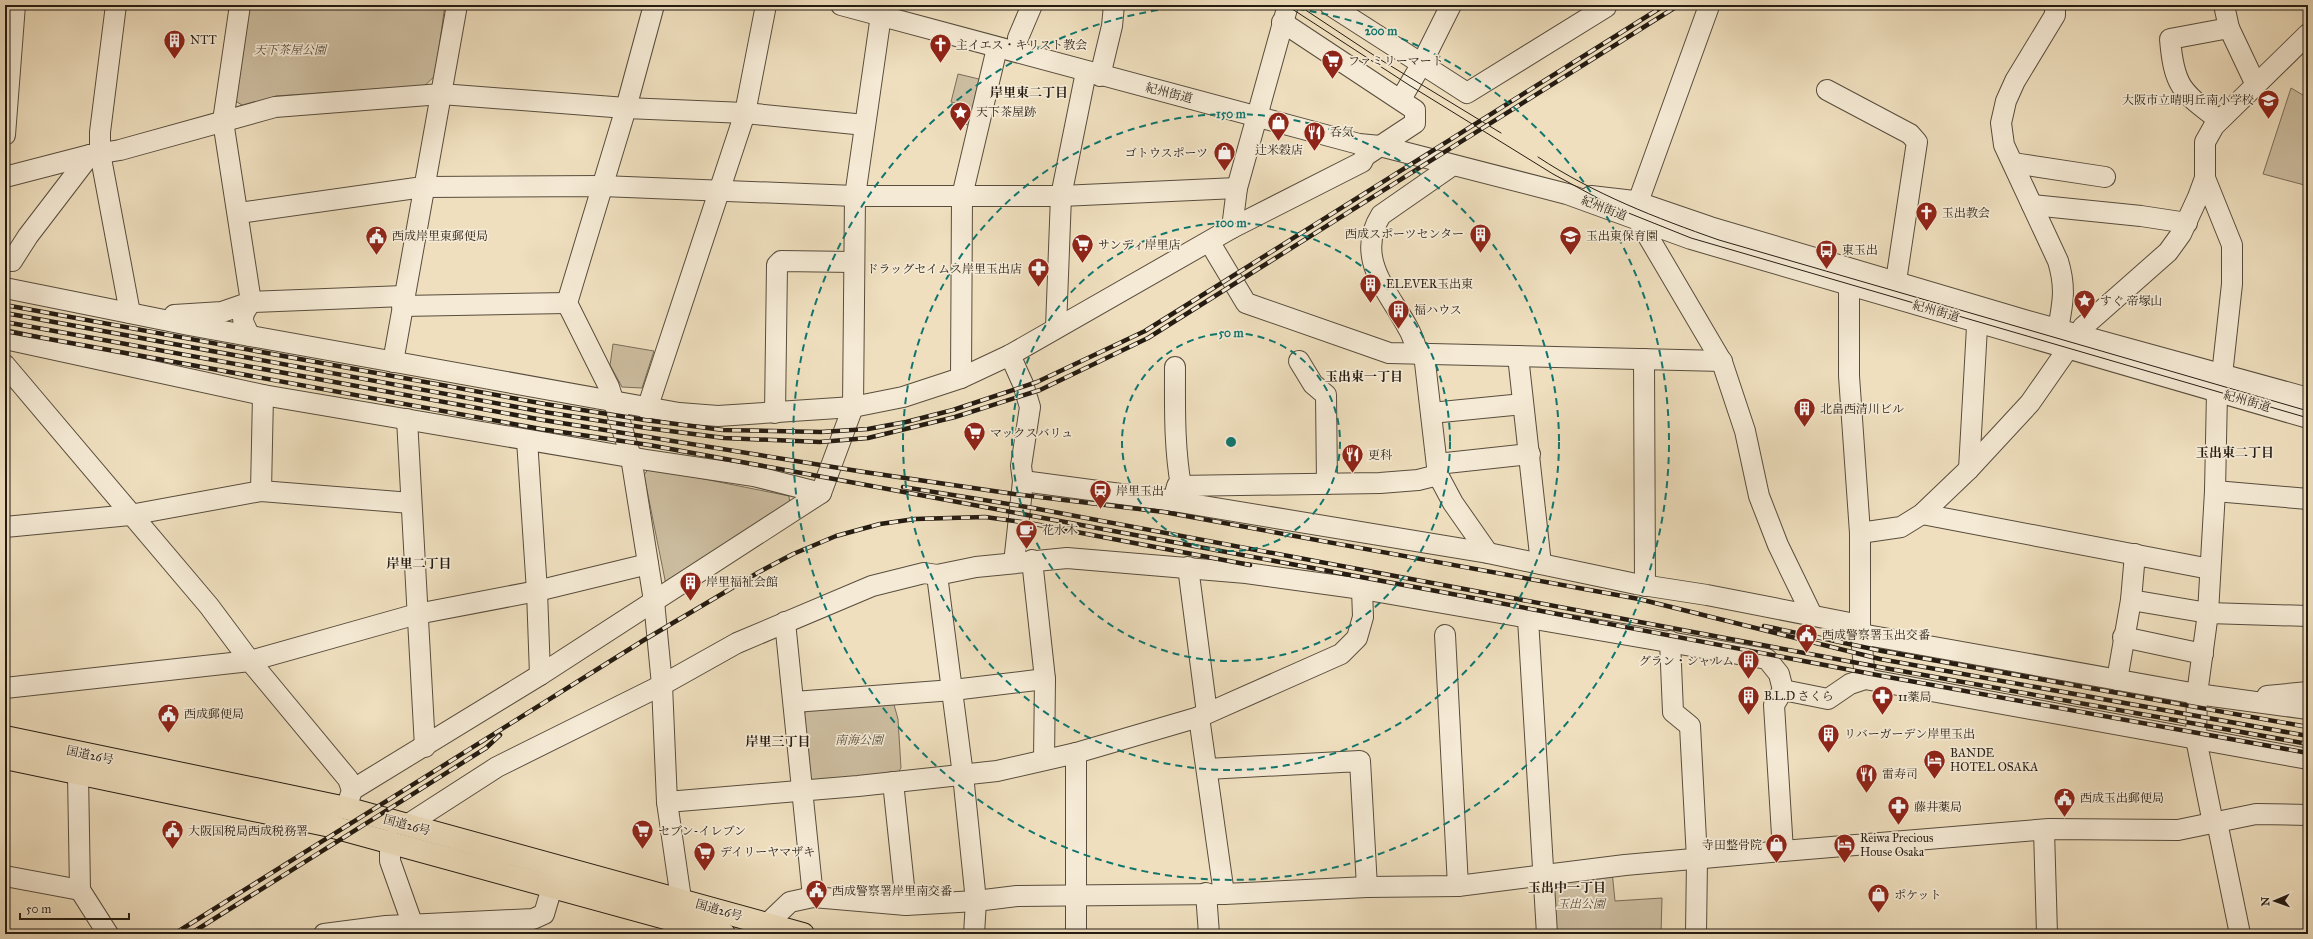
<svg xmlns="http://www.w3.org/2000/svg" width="2313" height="939" font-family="'IM FELL Great Primer','Noto Serif JP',serif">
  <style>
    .green { fill: #cdbea1; stroke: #796d5a }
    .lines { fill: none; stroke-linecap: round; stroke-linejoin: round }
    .minor-casing { stroke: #584d3d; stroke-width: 22 }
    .highway-casing { stroke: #251c12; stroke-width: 24 }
    .minor { stroke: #f5ead5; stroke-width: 20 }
    .highway { stroke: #efdfbe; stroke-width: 22 }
    .tram { stroke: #251c12; stroke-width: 1 }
    .rail-casing { stroke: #251c12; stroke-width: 4.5 }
    .rail { stroke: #f5ead5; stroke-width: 3; stroke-dasharray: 9; stroke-linecap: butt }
    .ring { fill: none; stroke: #0f766e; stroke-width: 2; stroke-dasharray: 7 5 }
    .labels { text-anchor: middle; stroke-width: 3.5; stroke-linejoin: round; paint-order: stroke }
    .poi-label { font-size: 12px; fill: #251c12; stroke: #f5ead5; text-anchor: start }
    .park-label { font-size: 12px; font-style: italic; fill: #574d3d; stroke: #f5ead5 }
    .street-label { font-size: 12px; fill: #251c12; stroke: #f5ead5 }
    .neighbourhood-label { font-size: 13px; font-weight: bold; fill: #251c12; stroke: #f5ead5 }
    .centre { fill: #0f766e; stroke: #f5ead5; stroke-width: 2 }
    .ring-label { font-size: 12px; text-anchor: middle; font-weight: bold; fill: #0f766e; stroke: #f5ead5; stroke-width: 3.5; stroke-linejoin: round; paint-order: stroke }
  </style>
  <rect width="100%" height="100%" fill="#efdfbe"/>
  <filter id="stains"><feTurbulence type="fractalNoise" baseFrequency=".005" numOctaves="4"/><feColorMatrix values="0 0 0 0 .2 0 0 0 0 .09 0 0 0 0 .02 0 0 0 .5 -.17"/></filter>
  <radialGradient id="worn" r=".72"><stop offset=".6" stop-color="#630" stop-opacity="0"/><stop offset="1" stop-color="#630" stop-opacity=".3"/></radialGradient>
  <g class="green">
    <polygon points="249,5 445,5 435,76 424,86 276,96 245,107 234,100"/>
    <polygon points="958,74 979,79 969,125 955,123 959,104 951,102"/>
    <polygon points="2291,88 2308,98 2308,186 2263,174"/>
    <polygon points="613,344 654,351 642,388 622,387 610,365"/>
    <polygon points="649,468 789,496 790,505 666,585 644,475"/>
    <polygon points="893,701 898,719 901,768 897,774 813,781 809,777 803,715 809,708"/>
    <polygon points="1612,871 1615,901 1662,898 1661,934 1551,934 1551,878"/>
  </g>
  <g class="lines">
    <defs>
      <g id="minor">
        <polyline points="116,5 100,132 100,153 130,313"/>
        <path d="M 240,5 L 223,121 L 251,302 C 240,318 241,319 250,336"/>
        <polyline points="654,5 626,108 567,303 609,387 631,457 654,601 662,685 667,802 681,899"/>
        <polyline points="841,5 1359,144 1380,146 1567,194 1691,239 2308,418"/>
        <polyline points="1330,5 1467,93 1606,7 1605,5"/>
        <path d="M 2055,5 L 2055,15 L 2015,81 L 2006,101 L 2001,123 L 2004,145 L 2058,261 C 2066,287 2063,303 2058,329"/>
        <polyline points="2224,5 2229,28"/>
        <polyline points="1018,38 1032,5"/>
        <polyline points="1100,76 1112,26 1114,5"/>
        <polyline points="1827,90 1910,134 1917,142 1896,281"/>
        <polyline points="1401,99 1421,65 1451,5"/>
        <path d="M 2219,120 C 2182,92 2174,87 2170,39 L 2229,28 L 2256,85"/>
        <polyline points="5,135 15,5"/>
        <polyline points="2013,163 2105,177"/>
        <polyline points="5,177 90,155 120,150 275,107 441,94 626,108 745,113 865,125"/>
        <polyline points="2205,178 2232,245 2232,284 2222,375 2217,392 2215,491 2208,613 2197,694 2196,739 2213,823"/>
        <polyline points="1591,196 1634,201 1710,227 2028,321 2308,398"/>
        <polyline points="1638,202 1709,6"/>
        <polyline points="2032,205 2141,216 2187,223"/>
        <polyline points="239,213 423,187 602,186 855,196 1061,196 1237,188"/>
        <polyline points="1639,221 1722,362 1745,431 1759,496 1778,545 1812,615"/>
        <polyline points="1232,228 1237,188 1288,5"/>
        <polyline points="1210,243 1246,303 1389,353 1722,361"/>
        <polyline points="5,261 12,261 28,236 90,155"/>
        <polyline points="1853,273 1849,285 1849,376 1860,533 1860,625 1865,679"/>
        <polyline points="5,288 189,325 679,413 718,416 853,407 903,397 961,378 1010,355 1232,228 1362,162 1365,156 1415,123 1415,110 1282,22"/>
        <polyline points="402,306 567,303"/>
        <polyline points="174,315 222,312 251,302 404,296"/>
        <polyline points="1056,328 1061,196 1086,72"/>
        <polyline points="5,339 263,395 647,460 754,476 821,493"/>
        <path d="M 1418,354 C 1415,345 1413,336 1408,328 C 1389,292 1354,258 1381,215 L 1453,165"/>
        <polyline points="1424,354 1438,475 1453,503 1488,553"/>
        <polyline points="1010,355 1023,384 1030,407 1021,466 1023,481 1014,563"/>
        <polyline points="1518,356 1541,564"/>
        <polyline points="1644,359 1645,586"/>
        <polyline points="1299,361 1313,384 1326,395 1327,484"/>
        <polyline points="393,362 457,5"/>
        <polyline points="5,365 209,606 250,661 348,779 352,790 348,803"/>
        <path d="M 1175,367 C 1175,407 1174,446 1181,486"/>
        <polyline points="961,378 962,196 997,48"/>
        <polyline points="647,409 745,113 766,5"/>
        <polyline points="775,413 777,265 781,261 854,262"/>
        <polyline points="1431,413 1523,404"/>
        <polyline points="407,419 425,747"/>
        <polyline points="527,440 537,591 540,675"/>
        <polyline points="1437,464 1530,454"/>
        <polyline points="1969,469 1978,309"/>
        <polyline points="1023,481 1173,501 1177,486 1380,483 1418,480 1438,475"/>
        <polyline points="261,491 263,395"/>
        <polyline points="2215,491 2308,499"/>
        <polyline points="1173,501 1488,553 1636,584 1707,595 1860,625"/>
        <polyline points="1922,514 2210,569"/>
        <polyline points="5,527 130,515 261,491 411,503"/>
        <polyline points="1860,533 1901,527 1922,514 1969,469 2030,403 2083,327 2168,252 2181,234 2198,197 2205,178 2205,142 2214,126 2308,34"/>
        <polyline points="1032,560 1045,679 1044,759"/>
        <polyline points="1188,567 1207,713"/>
        <polyline points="937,575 963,775 976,901 974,934"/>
        <polyline points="2131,600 2208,613 2308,616"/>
        <polyline points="1528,619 1547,934"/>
        <polyline points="785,622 813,897"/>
        <polyline points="1861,634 2197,694 2308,709"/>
        <polyline points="1445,635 1458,886"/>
        <polyline points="2123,637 2203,654"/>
        <polyline points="1670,641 1673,712 1690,726 1697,859 1696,934"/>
        <polyline points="2117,680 2131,600 2135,554"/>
        <polyline points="5,688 250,661 417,614 537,591 648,564"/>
        <polyline points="1783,690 1828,699 1850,684 1865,679 2308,759"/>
        <polyline points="2267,696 2308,692"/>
        <polyline points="794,702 953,690 1045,679"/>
        <polyline points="1199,717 1224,894"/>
        <polyline points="1076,753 1076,934"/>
        <polyline points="1207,769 1360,761 1367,887"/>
        <polyline points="78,774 80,890 108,934"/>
        <polyline points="893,782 906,905"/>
        <polyline points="352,790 540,675 821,493 853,407 855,196 881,15"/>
        <polyline points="667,802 858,786 997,771 1076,753 1199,717 1341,654 1357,638 1363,617 1362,589"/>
        <polyline points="2217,822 2240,934"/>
        <polyline points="407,825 497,767 662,685 737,643 872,586 924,573 937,575 976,567 1067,558 1246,573 1362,589 1767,659 1779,674 1783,690 1774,705 1783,851"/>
        <polyline points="2044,830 2047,934"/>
        <polyline points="390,841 390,861 416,934"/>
        <polyline points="5,876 80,890"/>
        <polyline points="1206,893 1209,934"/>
        <polyline points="767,924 790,902 813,897 906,905 976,901 1017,896 1224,894 1367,887 1458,886 1625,865 1783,851 2049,829 2178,830 2256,814 2308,815"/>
        <polyline points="324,934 386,926 533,919 544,914 552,887"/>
      </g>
      <g id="highway">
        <polyline points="5,737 346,808 803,934"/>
        <polyline points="5,758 326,825 724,934"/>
      </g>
    </defs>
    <use href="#minor" class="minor-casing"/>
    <use href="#highway" class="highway-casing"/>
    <use href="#minor" class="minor"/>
    <use href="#highway" class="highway"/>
    <g class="tram">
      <polyline points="1286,5 1409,85 1553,174 1616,208 1691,238 2308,418"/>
      <polyline points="1298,5 1381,60 1501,133"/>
      <path d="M 1538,157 C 1594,194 1656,218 1719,240 L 2308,411"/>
    </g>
    <defs>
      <g id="rail">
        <polyline points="5,305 545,404 645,420 723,430 821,432 868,429 906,422 953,410 1037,382 1145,331 1665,5"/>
        <polyline points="5,313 544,412 647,428 724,438 820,442 868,438 955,417 1040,390 1148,338 1679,5"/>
        <polyline points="5,322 543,420 864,472 1014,494 1164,512 1639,599 1880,659 2308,736"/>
        <polyline points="5,331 541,429 649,445 807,474 1447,593 1877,675 2308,753"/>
        <polyline points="903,487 1033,508 1879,667 2308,744"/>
        <polyline points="1764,626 1882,651 2308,727"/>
        <polyline points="174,934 644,640 759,572 793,554 836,536 880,524 915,519 985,517 1029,523 1250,565"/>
        <polyline points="190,934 486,748 500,735"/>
      </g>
    </defs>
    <use href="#rail" class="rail-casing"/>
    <use href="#rail" class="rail"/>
  </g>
  <g class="ring">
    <circle cx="1231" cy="442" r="109"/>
    <circle cx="1231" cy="442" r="219"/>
    <circle cx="1231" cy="442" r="328"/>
    <path d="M1262 5A438 438 0 1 1 1200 5"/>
  </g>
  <defs>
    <symbol id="building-pin" viewBox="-11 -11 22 30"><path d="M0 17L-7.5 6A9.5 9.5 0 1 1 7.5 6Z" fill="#8f2418" stroke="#f5ead5"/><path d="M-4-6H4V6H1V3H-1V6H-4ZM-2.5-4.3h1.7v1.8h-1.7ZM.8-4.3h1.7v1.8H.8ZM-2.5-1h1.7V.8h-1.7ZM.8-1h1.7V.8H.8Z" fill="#fff"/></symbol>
    <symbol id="church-pin" viewBox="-11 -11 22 30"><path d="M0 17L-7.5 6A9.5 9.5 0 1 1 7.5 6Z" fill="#8f2418" stroke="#f5ead5"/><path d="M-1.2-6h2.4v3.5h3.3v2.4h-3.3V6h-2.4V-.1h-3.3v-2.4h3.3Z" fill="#fff"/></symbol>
    <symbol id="supermarket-pin" viewBox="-11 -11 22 30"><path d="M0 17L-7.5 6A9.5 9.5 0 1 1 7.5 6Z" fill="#8f2418" stroke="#f5ead5"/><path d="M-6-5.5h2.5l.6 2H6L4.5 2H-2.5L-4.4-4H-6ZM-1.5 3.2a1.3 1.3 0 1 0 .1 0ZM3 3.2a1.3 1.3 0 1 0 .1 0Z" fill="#fff"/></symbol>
    <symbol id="school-pin" viewBox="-11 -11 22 30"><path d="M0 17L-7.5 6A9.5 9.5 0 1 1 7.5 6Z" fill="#8f2418" stroke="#f5ead5"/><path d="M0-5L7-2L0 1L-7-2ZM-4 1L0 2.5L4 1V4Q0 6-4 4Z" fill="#fff"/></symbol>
    <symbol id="sight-pin" viewBox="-11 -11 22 30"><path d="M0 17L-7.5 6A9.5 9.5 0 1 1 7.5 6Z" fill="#8f2418" stroke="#f5ead5"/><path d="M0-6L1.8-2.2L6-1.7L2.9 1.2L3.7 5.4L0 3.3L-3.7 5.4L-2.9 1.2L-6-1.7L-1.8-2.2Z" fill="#fff"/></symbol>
    <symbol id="shop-pin" viewBox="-11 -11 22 30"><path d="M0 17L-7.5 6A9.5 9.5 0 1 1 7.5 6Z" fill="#8f2418" stroke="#f5ead5"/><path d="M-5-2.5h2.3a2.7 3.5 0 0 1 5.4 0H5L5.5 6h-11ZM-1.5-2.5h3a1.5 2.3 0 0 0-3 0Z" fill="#fff"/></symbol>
    <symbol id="restaurant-pin" viewBox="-11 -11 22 30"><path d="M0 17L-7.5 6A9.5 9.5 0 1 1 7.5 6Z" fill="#8f2418" stroke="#f5ead5"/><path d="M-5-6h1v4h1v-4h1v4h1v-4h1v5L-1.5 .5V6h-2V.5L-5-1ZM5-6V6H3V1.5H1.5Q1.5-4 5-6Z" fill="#fff"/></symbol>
    <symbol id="civic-pin" viewBox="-11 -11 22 30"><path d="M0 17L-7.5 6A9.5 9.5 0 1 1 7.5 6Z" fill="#8f2418" stroke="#f5ead5"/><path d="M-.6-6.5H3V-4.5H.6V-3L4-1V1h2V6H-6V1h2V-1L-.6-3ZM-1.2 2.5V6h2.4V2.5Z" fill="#fff"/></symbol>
    <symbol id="bus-pin" viewBox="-11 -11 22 30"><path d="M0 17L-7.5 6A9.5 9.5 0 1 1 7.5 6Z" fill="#8f2418" stroke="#f5ead5"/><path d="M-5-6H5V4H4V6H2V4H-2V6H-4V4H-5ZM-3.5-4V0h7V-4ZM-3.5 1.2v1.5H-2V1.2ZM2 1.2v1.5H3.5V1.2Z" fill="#fff"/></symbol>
    <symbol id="pharmacy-pin" viewBox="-11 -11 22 30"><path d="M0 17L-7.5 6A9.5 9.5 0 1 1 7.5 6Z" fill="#8f2418" stroke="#f5ead5"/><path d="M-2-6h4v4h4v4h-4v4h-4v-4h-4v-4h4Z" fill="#fff"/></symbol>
    <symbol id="station-pin" viewBox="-11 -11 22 30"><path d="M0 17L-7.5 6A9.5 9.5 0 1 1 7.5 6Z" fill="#8f2418" stroke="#f5ead5"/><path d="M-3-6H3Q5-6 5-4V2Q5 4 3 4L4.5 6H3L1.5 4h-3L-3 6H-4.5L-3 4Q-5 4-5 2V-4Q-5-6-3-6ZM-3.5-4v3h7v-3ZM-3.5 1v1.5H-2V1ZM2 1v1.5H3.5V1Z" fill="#fff"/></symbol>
    <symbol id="cafe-pin" viewBox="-11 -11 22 30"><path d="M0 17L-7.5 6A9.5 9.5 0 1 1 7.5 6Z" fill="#8f2418" stroke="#f5ead5"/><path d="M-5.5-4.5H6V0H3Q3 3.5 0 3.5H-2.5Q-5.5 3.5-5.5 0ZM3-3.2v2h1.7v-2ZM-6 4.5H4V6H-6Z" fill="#fff"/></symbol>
    <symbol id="hotel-pin" viewBox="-11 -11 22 30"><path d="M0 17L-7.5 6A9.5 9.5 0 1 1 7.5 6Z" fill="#8f2418" stroke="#f5ead5"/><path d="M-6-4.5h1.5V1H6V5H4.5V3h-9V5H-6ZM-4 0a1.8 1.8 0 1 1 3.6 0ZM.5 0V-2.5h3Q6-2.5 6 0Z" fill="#fff"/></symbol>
  </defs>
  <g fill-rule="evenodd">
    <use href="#building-pin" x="162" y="28" width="25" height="34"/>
    <use href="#church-pin" x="928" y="32" width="25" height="34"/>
    <use href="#supermarket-pin" x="1320" y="48" width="25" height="34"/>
    <use href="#school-pin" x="2256" y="88" width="25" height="34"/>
    <use href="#sight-pin" x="948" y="100" width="25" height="34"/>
    <use href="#shop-pin" x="1266" y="110" width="25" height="34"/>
    <use href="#restaurant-pin" x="1302" y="120" width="25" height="34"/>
    <use href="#shop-pin" x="1212" y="140" width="25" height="34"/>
    <use href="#church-pin" x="1914" y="200" width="25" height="34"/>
    <use href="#building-pin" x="1468" y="222" width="25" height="34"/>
    <use href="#civic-pin" x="364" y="224" width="25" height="34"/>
    <use href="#school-pin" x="1558" y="224" width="25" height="34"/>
    <use href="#supermarket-pin" x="1070" y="232" width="25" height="34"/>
    <use href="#bus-pin" x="1814" y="238" width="25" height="34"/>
    <use href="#pharmacy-pin" x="1026" y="256" width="25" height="34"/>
    <use href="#building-pin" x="1358" y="272" width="25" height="34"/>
    <use href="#sight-pin" x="2072" y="288" width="25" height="34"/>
    <use href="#building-pin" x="1386" y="298" width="25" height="34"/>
    <use href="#building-pin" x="1792" y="396" width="25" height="34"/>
    <use href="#supermarket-pin" x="962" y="420" width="25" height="34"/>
    <use href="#restaurant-pin" x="1340" y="442" width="25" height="34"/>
    <use href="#station-pin" x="1088" y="478" width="25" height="34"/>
    <use href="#cafe-pin" x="1014" y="518" width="25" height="34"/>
    <use href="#building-pin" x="678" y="570" width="25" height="34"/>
    <use href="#civic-pin" x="1794" y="622" width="25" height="34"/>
    <use href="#building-pin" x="1736" y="648" width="25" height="34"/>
    <use href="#building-pin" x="1736" y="684" width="25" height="34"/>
    <use href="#pharmacy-pin" x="1870" y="684" width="25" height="34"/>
    <use href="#civic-pin" x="156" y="702" width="25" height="34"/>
    <use href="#building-pin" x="1816" y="722" width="25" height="34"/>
    <use href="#hotel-pin" x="1922" y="748" width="25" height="34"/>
    <use href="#restaurant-pin" x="1854" y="762" width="25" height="34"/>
    <use href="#civic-pin" x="2052" y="786" width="25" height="34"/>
    <use href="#pharmacy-pin" x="1886" y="794" width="25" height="34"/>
    <use href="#civic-pin" x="160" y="818" width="25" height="34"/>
    <use href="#supermarket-pin" x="630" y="818" width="25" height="34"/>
    <use href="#shop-pin" x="1764" y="832" width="25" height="34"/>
    <use href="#hotel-pin" x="1832" y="832" width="25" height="34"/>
    <use href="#supermarket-pin" x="692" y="840" width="25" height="34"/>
    <use href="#civic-pin" x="804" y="878" width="25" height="34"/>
    <use href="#shop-pin" x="1866" y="882" width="25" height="34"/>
  </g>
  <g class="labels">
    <g class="poi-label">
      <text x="190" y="44">NTT</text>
      <text x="956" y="49">主イエス・キリスト教会</text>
      <text x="1348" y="65">ファミリーマート</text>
      <text x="2254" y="104" text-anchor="end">大阪市立晴明丘南小学校</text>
      <text x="976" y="116">天下茶屋跡</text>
      <text x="1330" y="136">呑気</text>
      <text x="1279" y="154" text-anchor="middle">辻米穀店</text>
      <text x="1208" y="157" text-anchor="end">ゴトウスポーツ</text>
      <text x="1942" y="217">玉出教会</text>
      <text x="1464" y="238" text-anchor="end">西成スポーツセンター</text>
      <text x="392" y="240">西成岸里東郵便局</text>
      <text x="1586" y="240">玉出東保育園</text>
      <text x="1098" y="249">サンディ岸里店</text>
      <text x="1842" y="254">東玉出</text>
      <text x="1022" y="273" text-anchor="end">ドラッグセイムス岸里玉出店</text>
      <text x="1386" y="288">ELEVER玉出東</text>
      <text x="2100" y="305">すぐ 帝塚山</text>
      <text x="1414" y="314">福ハウス</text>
      <text x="1820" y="413">北畠西清川ビル</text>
      <text x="990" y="437">マックスバリュ</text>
      <text x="1368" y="459">更科</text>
      <text x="1116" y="495">岸里玉出</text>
      <text x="1042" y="534">花水木</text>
      <text x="706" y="586">岸里福祉会館</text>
      <text x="1822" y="639">西成警察署玉出交番</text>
      <text x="1734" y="665" text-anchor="end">グラン・シャルム</text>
      <text x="1764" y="700">B.L.D さくら</text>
      <text x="1898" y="701">11薬局</text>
      <text x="184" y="718">西成郵便局</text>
      <text x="1844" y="738">リバーガーデン岸里玉出</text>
      <text x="1950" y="757">BANDE<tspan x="1950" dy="14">HOTEL OSAKA</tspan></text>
      <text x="1882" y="778">雷寿司</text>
      <text x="2080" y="802">西成玉出郵便局</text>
      <text x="1914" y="811">藤井薬局</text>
      <text x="188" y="835">大阪国税局西成税務署</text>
      <text x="658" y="835">セブン-イレブン</text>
      <text x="1860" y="842">Reiwa Precious<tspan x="1860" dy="14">House Osaka</tspan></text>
      <text x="1762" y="849" text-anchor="end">寺田整骨院</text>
      <text x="720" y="856">デイリーヤマザキ</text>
      <text x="832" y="895">西成警察署岸里南交番</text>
      <text x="1894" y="899">ポケット</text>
    </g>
    <g class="park-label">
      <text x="290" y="54">天下茶屋公園</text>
      <text x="859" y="744">南海公園</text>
      <text x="1581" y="908">玉出公園</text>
    </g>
    <g class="street-label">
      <text transform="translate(1169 93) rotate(14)" y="4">紀州街道</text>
      <text transform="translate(1604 208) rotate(21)" y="4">紀州街道</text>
      <text transform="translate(1936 311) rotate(16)" y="4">紀州街道</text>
      <text transform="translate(2247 401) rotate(16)" y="4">紀州街道</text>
      <text transform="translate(90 755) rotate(12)" y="4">国道26号</text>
      <text transform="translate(407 825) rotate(15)" y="4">国道26号</text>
      <text transform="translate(719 910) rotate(16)" y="4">国道26号</text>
    </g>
    <g class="neighbourhood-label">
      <text x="1029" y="97">岸里東二丁目</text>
      <text x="1364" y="381">玉出東一丁目</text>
      <text x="2235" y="457">玉出東二丁目</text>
      <text x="419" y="568">岸里二丁目</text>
      <text x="778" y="746">岸里三丁目</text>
      <text x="1567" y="892">玉出中一丁目</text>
    </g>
  </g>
  <circle cx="1231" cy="442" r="6" class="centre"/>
  <g class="ring-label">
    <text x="1381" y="35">200 m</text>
    <text x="1231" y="118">150 m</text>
    <text x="1231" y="227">100 m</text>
    <text x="1231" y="337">50 m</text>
  </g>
  <rect width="2313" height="939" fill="none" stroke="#efdfbe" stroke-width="20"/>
  <rect x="6" y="6" width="2301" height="927" fill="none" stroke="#251c12" stroke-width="2"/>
  <rect x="10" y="10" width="2293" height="919" fill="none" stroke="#251c12"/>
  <g transform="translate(2275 901) rotate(268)" stroke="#f5ead5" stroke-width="3" paint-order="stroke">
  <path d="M0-3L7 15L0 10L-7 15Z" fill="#251c12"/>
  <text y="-6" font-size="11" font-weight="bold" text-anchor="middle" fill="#251c12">N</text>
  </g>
  <path d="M20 913v6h109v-6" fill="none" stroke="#251c12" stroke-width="2"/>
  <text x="26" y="913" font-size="12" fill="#251c12" stroke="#f5ead5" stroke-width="3" paint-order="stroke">50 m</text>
  <rect width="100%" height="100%" filter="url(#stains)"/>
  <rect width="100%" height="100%" fill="url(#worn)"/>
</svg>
